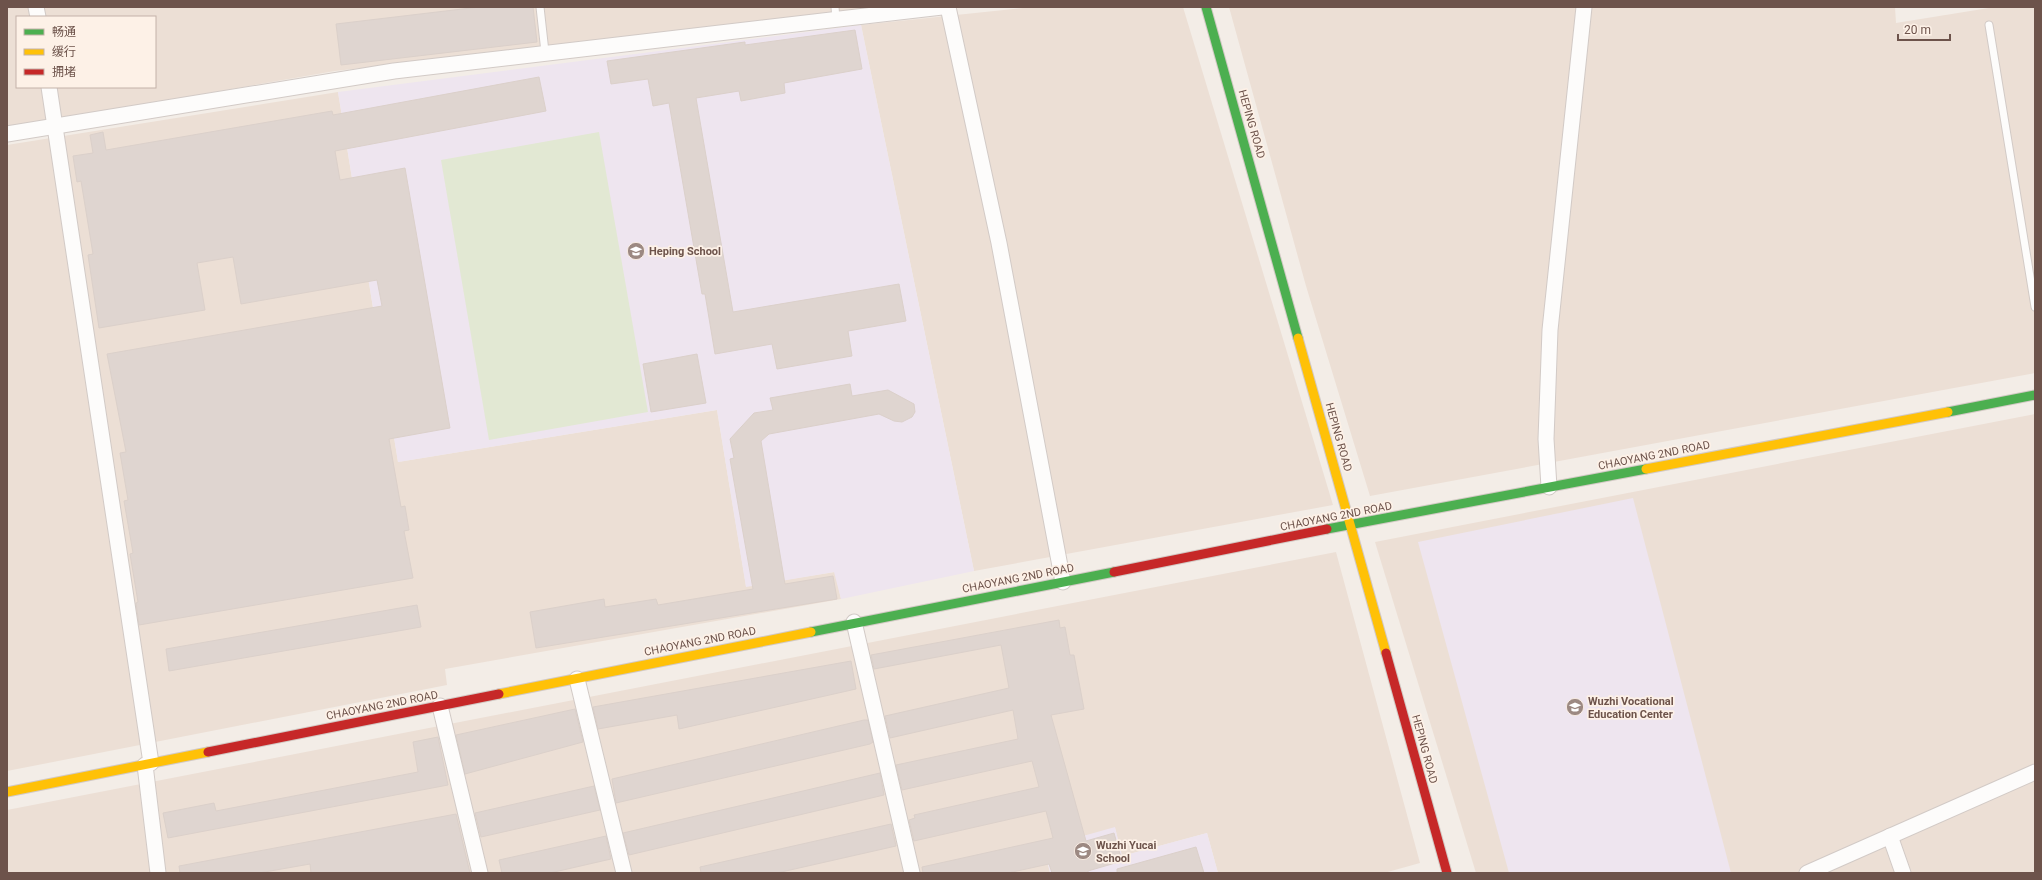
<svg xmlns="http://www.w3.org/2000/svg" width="2042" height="880" font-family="Roboto,'Noto Sans SC',sans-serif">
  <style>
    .residential { fill: #ecdfd5; fill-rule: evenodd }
    .education { fill: #eee5ef }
    .green { fill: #e2e8d3 }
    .building { fill: #dfd5d0; stroke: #dbd0ca }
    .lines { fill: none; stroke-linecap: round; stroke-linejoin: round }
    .lane-casing { stroke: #d2cac6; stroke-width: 9 }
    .street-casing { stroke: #d2cac6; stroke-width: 17 }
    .fast-casing { stroke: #d2c9c4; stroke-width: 11 }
    .slow-casing { stroke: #d2c9c4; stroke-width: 11 }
    .jam-casing { stroke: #d2c9c4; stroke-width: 11 }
    .lane { stroke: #fdfcfb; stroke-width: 7 }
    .street { stroke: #fdfcfb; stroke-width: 15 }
    .fast { stroke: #4caf50; stroke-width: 9 }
    .slow { stroke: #ffc107; stroke-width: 9 }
    .jam { stroke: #c62828; stroke-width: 9 }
    .labels { text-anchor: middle; stroke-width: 3.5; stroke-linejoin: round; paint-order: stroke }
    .street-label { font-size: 11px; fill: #6d534b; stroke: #fdf1e7 }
    .poi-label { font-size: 11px; font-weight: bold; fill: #6d534b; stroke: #fdf1e7; text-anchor: start }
  </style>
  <rect width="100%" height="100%" fill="#f3ede7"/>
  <g class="residential">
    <path d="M 7,7 L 894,7 L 335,71 L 7,128 ZM 17,17 L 155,17 L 155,87 L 17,87 Z"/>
    <polygon points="1032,7 1183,7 1333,505 974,571 861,25"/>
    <polygon points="1229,7 1895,7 1896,23 1995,7 2035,7 2035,373 1370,496 1306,286"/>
    <polygon points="338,92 398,462 717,410 746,586 835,572 841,599 445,669 447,685 7,771 7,145"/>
    <polygon points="2035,414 2035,873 1476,873 1375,542"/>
    <polygon points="1336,552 1420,863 1384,873 1218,873 1207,833 1122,856 1115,828 1044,847 1050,873 7,873 7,810"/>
  </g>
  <g class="education">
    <polygon points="861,25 974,571 841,599 834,572 746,587 717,410 398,462 338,92"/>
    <polygon points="1633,498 1731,873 1509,873 1418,542"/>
    <polygon points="1115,827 1122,856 1207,833 1218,873 1050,873 1044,847"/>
  </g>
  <polygon class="green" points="599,132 648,412 489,440 441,160"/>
  <g class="building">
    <polygon points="479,7 533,7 537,42 341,65 336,24"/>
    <polygon points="855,30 862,69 784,83 785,93 741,101 739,91 696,98 733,312 899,284 906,321 848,331 852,356 777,369 772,344 715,354 705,294 702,294 669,103 653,106 648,79 611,84 607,61 745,42 745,45"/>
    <polygon points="539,77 546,111 335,151 340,180 405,168 450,428 389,439 401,507 405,506 409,530 404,531 413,578 139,625 136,603 138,602 130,554 133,553 124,501 128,500 120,453 126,452 107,354 382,306 377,280 241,304 233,257 197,263 205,310 99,328 88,255 93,254 81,181 77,182 73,156 93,153 90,135 103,132 106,150 332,111 333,115"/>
    <polygon points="697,354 706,403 651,412 643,364"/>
    <polygon points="850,384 852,396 888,390 914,404 915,412 912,417 902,422 894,421 879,414 769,434 761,441 785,584 833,576 837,599 536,648 530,612 604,599 605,607 656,599 658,605 753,589 730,459 734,458 730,439 754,413 773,410 770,398"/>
    <polygon points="417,605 421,627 169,671 166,649"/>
    <polygon points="1059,620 1060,628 1065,627 1070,655 1074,655 1084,709 1051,715 1086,841 1114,833 1122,861 1088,871 1088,873 1052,873 1049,864 1008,873 923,873 922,867 1053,838 1046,811 914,841 909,820 915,818 914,815 1039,787 1032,761 902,790 896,765 1018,739 1013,710 890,738 885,716 1009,688 1001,645 874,669 871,655"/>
    <polygon points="851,661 856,689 679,729 677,715 598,729 593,707"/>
    <polygon points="575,709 583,742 465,774 456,735"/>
    <polygon points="864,720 868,720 873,742 870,744 616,803 612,779"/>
    <polygon points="438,737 448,785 168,838 163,813 214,803 216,811 418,772 413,742"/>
    <polygon points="880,773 884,795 629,855 623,833"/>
    <polygon points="594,786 600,810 481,837 475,813"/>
    <polygon points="456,814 470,873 311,873 310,864 259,873 180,873 179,866"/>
    <polygon points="891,824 896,846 777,873 701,873 700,867"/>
    <polygon points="606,836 611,859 550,873 502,873 499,860"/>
    <polygon points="1196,847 1204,873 1117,873 1117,869"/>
  </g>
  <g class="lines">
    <defs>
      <g id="lane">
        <polyline points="540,7 545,52"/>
        <polyline points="835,7 836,19"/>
        <polyline points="1989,25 2035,307"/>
      </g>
      <g id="street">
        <polyline points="36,7 38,17"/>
        <polyline points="948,7 999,243 1063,582"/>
        <polyline points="49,87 151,763"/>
        <polyline points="7,134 394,71 942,7"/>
        <polyline points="1549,487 1546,439 1550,330 1584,7"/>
        <polyline points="854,622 912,873"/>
        <polyline points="577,679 624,873"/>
        <polyline points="440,706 480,873"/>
        <polyline points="145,765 158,873"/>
        <polyline points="1890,836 1903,873"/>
        <polyline points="1807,873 2035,772"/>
      </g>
      <g id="fast">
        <polyline points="1206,7 1298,338"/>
        <polyline points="1948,412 2035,395"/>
        <polyline points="1327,529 1646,469"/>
        <polyline points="811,632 1114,572"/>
      </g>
      <g id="slow">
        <polyline points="1298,338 1386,653"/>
        <polyline points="1646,469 1948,412"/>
        <polyline points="499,694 811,632"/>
        <polyline points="7,792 208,752"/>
      </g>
      <g id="jam">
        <polyline points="1114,572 1327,529"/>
        <polyline points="1386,653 1447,873"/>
        <polyline points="208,752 499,694"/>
      </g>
    </defs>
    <use href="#lane" class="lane-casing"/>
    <use href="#street" class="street-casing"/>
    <use href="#fast" class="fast-casing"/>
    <use href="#slow" class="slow-casing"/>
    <use href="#jam" class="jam-casing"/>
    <use href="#lane" class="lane"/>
    <use href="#street" class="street"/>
    <use href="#fast" class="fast"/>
    <use href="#slow" class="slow"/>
    <use href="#jam" class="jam"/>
  </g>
  <defs>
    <symbol id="school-disc" viewBox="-11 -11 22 22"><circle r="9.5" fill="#9c8982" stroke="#fdf1e7"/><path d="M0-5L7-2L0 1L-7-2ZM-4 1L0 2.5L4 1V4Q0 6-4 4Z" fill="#fff"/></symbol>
  </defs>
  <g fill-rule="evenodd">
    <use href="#school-disc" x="626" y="241" width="20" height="20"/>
    <use href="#school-disc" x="1565" y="697" width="20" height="20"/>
    <use href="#school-disc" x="1073" y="841" width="20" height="20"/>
  </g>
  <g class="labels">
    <g class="street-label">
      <text transform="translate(1252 124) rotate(74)" y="4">HEPING ROAD</text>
      <text transform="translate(1339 437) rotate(74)" y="4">HEPING ROAD</text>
      <text transform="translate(1654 455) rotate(-11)" y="4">CHAOYANG 2ND ROAD</text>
      <text transform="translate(1336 516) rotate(-11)" y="4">CHAOYANG 2ND ROAD</text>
      <text transform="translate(1018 578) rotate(-11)" y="4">CHAOYANG 2ND ROAD</text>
      <text transform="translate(700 641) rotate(-11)" y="4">CHAOYANG 2ND ROAD</text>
      <text transform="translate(382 705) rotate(-11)" y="4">CHAOYANG 2ND ROAD</text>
      <text transform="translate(1425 749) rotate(75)" y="4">HEPING ROAD</text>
    </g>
    <g class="poi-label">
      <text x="649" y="255">Heping School</text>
      <text x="1588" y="705">Wuzhi Vocational<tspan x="1588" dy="13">Education Center</tspan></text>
      <text x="1096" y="849">Wuzhi Yucai<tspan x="1096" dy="13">School</tspan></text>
    </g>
  </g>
  <rect width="2042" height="880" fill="none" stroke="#6d534b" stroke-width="16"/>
  <rect x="16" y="16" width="140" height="72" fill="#fdf1e7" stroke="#c3b2a9"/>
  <rect x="24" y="29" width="20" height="6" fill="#4caf50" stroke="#c3b2a9"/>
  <text x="52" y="36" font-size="12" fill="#6d534b">畅通</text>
  <rect x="24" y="49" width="20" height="6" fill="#ffc107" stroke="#c3b2a9"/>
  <text x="52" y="56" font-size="12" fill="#6d534b">缓行</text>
  <rect x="24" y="69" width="20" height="6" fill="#c62828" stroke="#c3b2a9"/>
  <text x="52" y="76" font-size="12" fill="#6d534b">拥堵</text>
  <path d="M1898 34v6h52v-6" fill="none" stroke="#6d534b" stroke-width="2"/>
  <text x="1904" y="34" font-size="12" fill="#6d534b" stroke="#fdf1e7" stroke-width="3" paint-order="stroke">20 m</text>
</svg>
